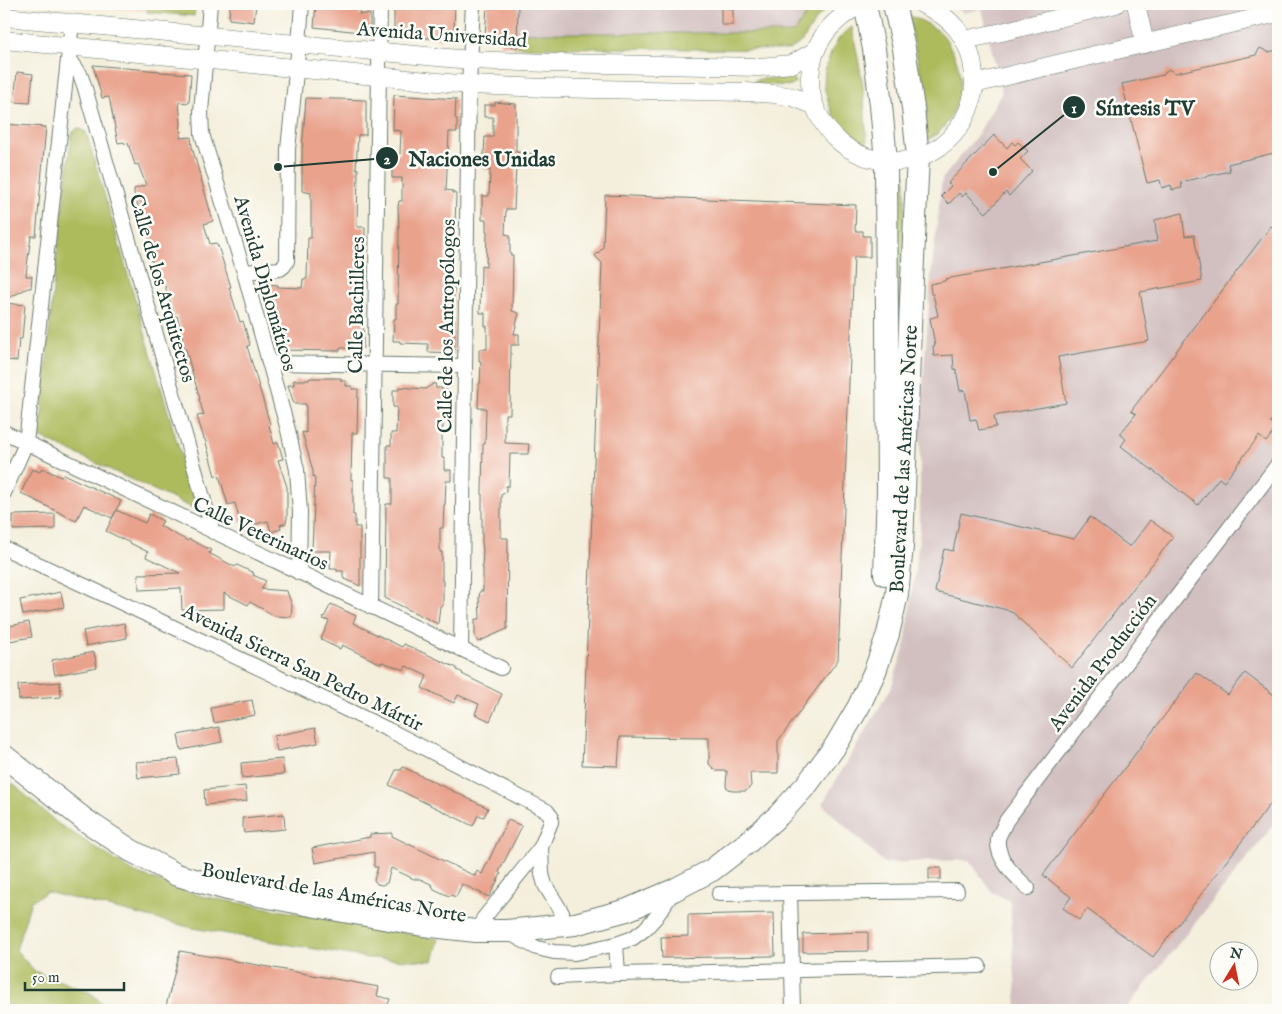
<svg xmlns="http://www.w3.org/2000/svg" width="1282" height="1014" font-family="'IM FELL English',serif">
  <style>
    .built { fill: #f7d1c7 }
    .industrial { fill: #d2bfc0 }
    .green { fill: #aebb5d; stroke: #667c48 }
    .building { fill: #e9a28c }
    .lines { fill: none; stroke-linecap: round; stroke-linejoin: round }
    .minor-casing { stroke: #6a7b6f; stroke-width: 16 }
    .tertiary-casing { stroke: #6a7b6f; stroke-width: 19 }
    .primary-casing { stroke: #6a7b6f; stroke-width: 24 }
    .minor { stroke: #fff; stroke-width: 14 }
    .tertiary { stroke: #fff; stroke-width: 18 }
    .primary { stroke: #fff; stroke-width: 22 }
    .labels { text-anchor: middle; stroke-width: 5; stroke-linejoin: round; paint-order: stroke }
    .street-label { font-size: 20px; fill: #1f3d34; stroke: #fdfcf7 }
    .leader { fill: none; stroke: #1f3d34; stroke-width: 2 }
    .callout-dot { fill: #1f3d34; stroke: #fdfcf7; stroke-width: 2 }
    .mark-label { font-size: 15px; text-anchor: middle; font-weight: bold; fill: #fff }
    .callout-label { font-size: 21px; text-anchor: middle; font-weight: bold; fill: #1f3d34; stroke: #fdfcf7; stroke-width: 5; stroke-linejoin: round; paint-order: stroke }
  </style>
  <rect width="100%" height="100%" fill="#fdfcf7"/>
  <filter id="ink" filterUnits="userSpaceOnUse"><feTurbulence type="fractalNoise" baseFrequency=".02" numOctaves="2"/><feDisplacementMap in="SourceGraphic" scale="10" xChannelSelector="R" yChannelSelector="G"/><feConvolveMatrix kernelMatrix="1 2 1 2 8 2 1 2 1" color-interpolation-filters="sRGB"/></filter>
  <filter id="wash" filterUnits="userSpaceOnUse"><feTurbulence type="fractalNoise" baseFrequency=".0096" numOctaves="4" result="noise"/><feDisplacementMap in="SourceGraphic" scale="20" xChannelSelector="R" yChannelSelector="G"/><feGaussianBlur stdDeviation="1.12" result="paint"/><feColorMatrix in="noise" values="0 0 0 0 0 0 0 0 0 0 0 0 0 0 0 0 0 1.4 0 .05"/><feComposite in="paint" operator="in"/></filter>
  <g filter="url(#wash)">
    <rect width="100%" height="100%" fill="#f4efdc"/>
    <polygon class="built" points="60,4 195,4 194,16"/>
    <g class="industrial">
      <polygon points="515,4 813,4 803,18 794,33 514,33"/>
      <polygon points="950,4 1278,4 1278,820 1125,1010 1017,1010 1010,901 992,892 969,860 884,863 822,804 891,688 905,646 920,531 920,427 931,276 942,179 978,134 1002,92 982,9 964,13"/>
    </g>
    <g class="green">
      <polygon points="143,4 193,4 193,8 195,9 194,16 147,12 148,4"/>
      <path d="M 813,4 L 833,4 C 827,8 822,12 818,17 C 807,31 806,43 788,50 L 513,47 L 514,33 L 794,33 Z"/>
      <path d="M 908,15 C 920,20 932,25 942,34 C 945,37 948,43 950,47 C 966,72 962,104 944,127 C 939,133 932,137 926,142 L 922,80 Z"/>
      <polygon points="852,27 863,85 867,144 852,136 837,123 829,105 824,86 825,69 831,53 839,38"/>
      <polygon points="792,78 795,81 795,83 792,86 759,84 753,82 759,79"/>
      <polygon points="78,128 86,132 197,510 40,437 54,278 72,133"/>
      <polygon points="897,174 905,174 905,288 896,490"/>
      <polygon points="4,776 57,823 135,873 201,896 439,939 433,961 368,958 193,928 47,892 31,901 16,950 34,971 91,993 110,1010 4,1010"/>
    </g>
    <g id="blocks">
      <g class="building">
        <polygon points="230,4 256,4 254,22 229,19"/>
        <polygon points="316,4 360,4 359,14 370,14 370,33 314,27"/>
        <polygon points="400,4 455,4 454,31 442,30 441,39 394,35 394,7 400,7"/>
        <polygon points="487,4 518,4 517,47 501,45 501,39 485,37"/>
        <polygon points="721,7 733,9 733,25 721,25"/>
        <polygon points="1260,48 1268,52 1278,50 1278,152 1228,164 1230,171 1181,182 1182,188 1172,190 1171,185 1162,188 1160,180 1147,183 1122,84 1163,75 1168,69 1175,73 1256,55"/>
        <polygon points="93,65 160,71 160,72 191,74 189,103 179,102 181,124 180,132 182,131 180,138 191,137 192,147 213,221 204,224 210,244 216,243 218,247 218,246 231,287 229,287 240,322 243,321 250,345 247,346 270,424 269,425 274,444 278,442 283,459 278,460 287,487 287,518 286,523 280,525 281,529 271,532 268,521 252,525 252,524 251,525 249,520 240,522 235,503 228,505 219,475 215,476 205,439 204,439 197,416 204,415 199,399 200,399 182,337 183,337 177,316 175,317 163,280 161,281 156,264 150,260 154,251 141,209 139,210 134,193 134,189 146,185 138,164 135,165 128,143 125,144 124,142 118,143 109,97 102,98"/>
        <polygon points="17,72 33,74 30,103 14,102"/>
        <polygon points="394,95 456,99 455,118 457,119 457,132 449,132 446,190 453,191 453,193 455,193 456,195 455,226 448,226 444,276 451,276 450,284 454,285 453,320 454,320 454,353 428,352 428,344 400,343 400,341 393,341 394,319 396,319 396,304 398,304 399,230 398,207 399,201 402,201 402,178 392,178 392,154 400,154 401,131 393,130"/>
        <polygon points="306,98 366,100 366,135 358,135 356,168 358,169 357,227 365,227 363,348 340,348 340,351 280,350 280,339 275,339 266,310 266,284 278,285 278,287 302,288 303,279 307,279 308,238 311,238 311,193 302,191 302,150"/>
        <polygon points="495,102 516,104 516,152 535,154 534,167 516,165 514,209 506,209 505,234 510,235 510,255 513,255 512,311 519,313 514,334 519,334 519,345 511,345 510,414 505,414 505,443 529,444 528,454 510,454 509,486 506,486 506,492 501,495 501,538 508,538 507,629 478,642 475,636 475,619 480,619 479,597 480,591 483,591 483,567 482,567 483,550 482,542 482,491 483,444 485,444 486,408 478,408 479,384 480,384 481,361 479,361 479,349 487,349 487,326 485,326 485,313 480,313 481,266 486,267 487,231 486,231 486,220 482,220 482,196 489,196 490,170 483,169 485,137 493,137 493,117 484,117 484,105 495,105"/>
        <polygon points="4,124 46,127 36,236 31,236 27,266 26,276 32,276 31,288 28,288 4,300"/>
        <polygon points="994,135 1007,148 1012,142 1015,145 1018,142 1028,151 1020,159 1032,171 1009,196 1006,192 986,213 966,193 962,197 959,193 949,204 941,196 951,186 948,183"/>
        <polygon points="605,195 856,205 855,231 863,231 863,236 870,236 870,257 854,257 838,660 778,741 778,773 750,773 751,786 746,791 732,791 726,787 727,771 716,771 709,764 709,738 620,737 618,766 582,765 602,263 595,256 603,248"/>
        <polygon points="1182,213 1185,236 1194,235 1202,281 1140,292 1149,341 1058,357 1066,403 994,416 996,427 979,430 976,419 970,420 965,390 960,391 956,369 954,369 953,355 934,356 933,346 935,346 930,318 938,316 933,294 931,294 930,284 945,281 945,279 1157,241 1155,220"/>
        <polygon points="1271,226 1278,231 1278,412 1270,422 1277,427 1266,442 1259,436 1224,482 1219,478 1198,505 1121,446 1126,439 1120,434 1136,414 1131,411"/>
        <polygon points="4,303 25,305 22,339 19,339 17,361 4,360"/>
        <polygon points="310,378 341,378 341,381 346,381 346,386 352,386 352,389 358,389 357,433 352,433 351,480 353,480 353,515 355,515 355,527 360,527 360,586 343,578 343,571 337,571 337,569 330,569 331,551 312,551 315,477 313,477 313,471 302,432 306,433 306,404 294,404 288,385 294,385 294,380 309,380"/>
        <polygon points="435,383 436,388 442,388 442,390 448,390 448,403 444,403 443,428 442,428 442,458 444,458 444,470 451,470 451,481 446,481 445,505 444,505 443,528 440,528 440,552 442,552 442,581 443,581 443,606 440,606 438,624 385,598 386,504 392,504 392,478 387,478 387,445 391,445 391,433 396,433 397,407 393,407 393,390 399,390 399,387 425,389"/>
        <polygon points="42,468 61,477 63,474 121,501 116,510 145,523 149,514 163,521 160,526 188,541 189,539 211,550 209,553 235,567 237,565 254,573 253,575 266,581 261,589 287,591 292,606 291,617 275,616 250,602 248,605 224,593 224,609 182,610 181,588 139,590 138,574 180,573 146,557 148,552 106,531 116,511 112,518 84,505 76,521 21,493 32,469 40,472"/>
        <polygon points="961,513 1074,539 1090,517 1130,547 1150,520 1173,537 1072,668 1011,611 935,592 944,549 953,551"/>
        <polygon points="55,514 55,529 13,530 13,515"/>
        <polygon points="61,592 64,607 23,615 20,600"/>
        <polygon points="331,604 356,616 353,623 402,647 404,644 457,668 457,670 463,673 462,674 502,694 490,721 475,714 479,704 458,695 454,703 422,688 427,676 406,666 404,670 382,662 381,664 342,645 340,649 325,642 325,641 321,639 329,621 323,619"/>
        <polygon points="29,622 32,637 4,642 4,627"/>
        <polygon points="124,623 127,638 86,646 83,631"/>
        <polygon points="94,652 97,667 55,675 52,660"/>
        <polygon points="1197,673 1228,695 1245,673 1278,698 1278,794 1153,957 1087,909 1079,920 1063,908 1071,897 1043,875"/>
        <polygon points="60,682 61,697 19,700 18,685"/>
        <polygon points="252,700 255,715 214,723 211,708"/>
        <polygon points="219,727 222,742 181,750 178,735"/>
        <polygon points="315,728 318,743 277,751 274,736"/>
        <polygon points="178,759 180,774 138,778 136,762"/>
        <polygon points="282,759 284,774 242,778 241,763"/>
        <polygon points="403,767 488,808 484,817 478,815 473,826 389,785 396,770 401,770"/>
        <polygon points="245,786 247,801 205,805 204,790"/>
        <polygon points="284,814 285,829 244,833 242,818"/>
        <polygon points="508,820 522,826 499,872 501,874 489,897 462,884 456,897 451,895 449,896 434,889 431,884 420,879 414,879 391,868 387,883 382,885 377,884 374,880 378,867 374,867 374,852 315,863 312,848 370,837 370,834 392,833 392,836 475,876 477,871 482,874"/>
        <rect x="929" y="868" width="12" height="11"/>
        <polygon points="774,913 775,956 662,958 661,937 688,936 688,915"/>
        <polygon points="868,932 868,951 803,952 803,934"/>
        <polygon points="180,951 379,987 377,996 390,999 386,1010 165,1010"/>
      </g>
    </g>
  </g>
  <g filter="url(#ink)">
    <use href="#blocks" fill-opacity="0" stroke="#6a7b6f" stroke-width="1"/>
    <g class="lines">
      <defs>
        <g id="minor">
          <polyline points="210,4 201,112 202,134 244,272 288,430 297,470 300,512 299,573"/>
          <polyline points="69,58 80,74 84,85 213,532"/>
          <polyline points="244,272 280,269 284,266 287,261 288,149 299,44 302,4"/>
          <polyline points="269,363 465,366"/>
          <polyline points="4,432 501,668"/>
          <polyline points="4,493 26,443 72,23"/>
          <polyline points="4,548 171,626 389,730 547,811 551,816 551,822 541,847 483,919"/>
          <polyline points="371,607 380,4"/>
          <polyline points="461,649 469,85 473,4"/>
          <polyline points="541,847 542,874 545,885 562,913"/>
          <path d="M 1028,888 C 1015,876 996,859 998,839 C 999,834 1004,827 1006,821 L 1278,464"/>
          <polyline points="790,893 793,1010"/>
          <polyline points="719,894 957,891"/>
          <polyline points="507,932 537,948 554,952 575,953 616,944 633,938 645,929 656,917 673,892"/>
          <polyline points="616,944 618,974"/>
          <polyline points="558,977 618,974 979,966"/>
        </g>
        <g id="tertiary">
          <path d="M 862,4 C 832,19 812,42 810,77 C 809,102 822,128 841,143 C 880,174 938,165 963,121 C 980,92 977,54 956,28 C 947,17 935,10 922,4"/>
          <polyline points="1136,4 1145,44"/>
          <polyline points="4,17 470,60 549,63 760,67 792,64 815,51"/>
          <polyline points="4,40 469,85 546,88 746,92 775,94 793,97 814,105"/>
          <polyline points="964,40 1002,32 1116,4"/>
          <polyline points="974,84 1099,54 1278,13"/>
        </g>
        <g id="primary">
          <polyline points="865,4 874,49 881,105 886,161 888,491 885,574"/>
          <polyline points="4,756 85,820 130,850 177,875 227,889 343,911 423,925 476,931 507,931 575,924 627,910 674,890 712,870 747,843 779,815 808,783 836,745 859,706 875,671 888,634 897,594 902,546 911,300 918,157 913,108 904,48 894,4"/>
        </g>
      </defs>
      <use href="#minor" class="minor-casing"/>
      <use href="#tertiary" class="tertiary-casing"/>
      <use href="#primary" class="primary-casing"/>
      <use href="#minor" class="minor"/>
      <use href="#tertiary" class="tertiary"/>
      <use href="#primary" class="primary"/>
    </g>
  </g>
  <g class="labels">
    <g class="street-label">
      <text transform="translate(442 34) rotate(4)" y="7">Avenida Universidad</text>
      <text transform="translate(266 283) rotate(74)" y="7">Avenida Diplomáticos</text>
      <text transform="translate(163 288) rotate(74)" y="7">Calle de los Arquitectos</text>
      <text transform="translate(356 305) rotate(-89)" y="7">Calle Bachilleres</text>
      <text transform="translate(446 326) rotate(-89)" y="7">Calle de los Antropólogos</text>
      <text transform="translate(903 459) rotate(-87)" y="7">Boulevard de las Américas Norte</text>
      <text transform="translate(261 533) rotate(25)" y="7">Calle Veterinarios</text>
      <text transform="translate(1102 662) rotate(-53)" y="7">Avenida Producción</text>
      <text transform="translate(303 667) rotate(26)" y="7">Avenida Sierra San Pedro Mártir</text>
      <text transform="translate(334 892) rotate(10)" y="7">Boulevard de las Américas Norte</text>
    </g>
  </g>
  <path class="leader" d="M993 172L1074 107M278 167L387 158"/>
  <g class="callout-dot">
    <circle cx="993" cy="172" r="5"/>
    <circle cx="278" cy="167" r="5"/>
    <circle cx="1074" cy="107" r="12"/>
    <circle cx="387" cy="158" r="12"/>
  </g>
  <g class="mark-label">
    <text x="1074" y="113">1</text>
    <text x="387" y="164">2</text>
  </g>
  <g class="callout-label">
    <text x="1145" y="115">Síntesis TV</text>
    <text x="482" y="166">Naciones Unidas</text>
  </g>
  <rect width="1282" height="1014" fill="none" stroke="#fdfcf7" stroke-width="20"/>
  <g transform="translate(1234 966) rotate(10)"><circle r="24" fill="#fdfcf7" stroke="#a4b0a9"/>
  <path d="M0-4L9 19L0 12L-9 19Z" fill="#c8321e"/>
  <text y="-8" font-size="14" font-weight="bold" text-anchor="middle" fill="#1f3d34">N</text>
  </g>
  <path d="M25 982v8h99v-8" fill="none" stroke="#1f3d34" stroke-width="2.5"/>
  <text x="32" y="982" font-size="15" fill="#1f3d34" stroke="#fdfcf7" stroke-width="4" paint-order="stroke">50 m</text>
</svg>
